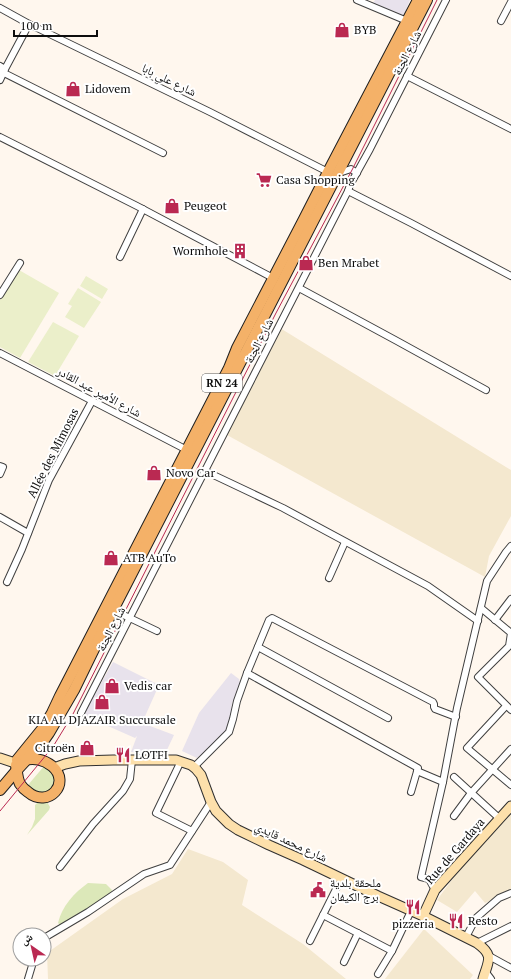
<svg xmlns="http://www.w3.org/2000/svg" width="511" height="979" font-family="'PT Serif','Noto Naskh Arabic',serif">
  <style>
    .industrial { fill: #e8e2ec }
    .farmland { fill: #f4e8cf }
    .green { fill: #dce8b9 }
    .pitch { fill: #ebefca }
    .lines { fill: none; stroke-linecap: round; stroke-linejoin: round }
    .street-casing { stroke: #404040; stroke-width: 8 }
    .secondary-casing { stroke: #2f2f2f; stroke-width: 11 }
    .primary-casing { stroke: #1e1e1e; stroke-width: 12 }
    .street { stroke: #fff; stroke-width: 6 }
    .secondary { stroke: #fde0ab; stroke-width: 9 }
    .primary { stroke: #f4b168; stroke-width: 10 }
    .tram { stroke: #ba2952; stroke-width: 1 }
    .labels { text-anchor: middle; stroke-width: 4; stroke-linejoin: round; paint-order: stroke }
    .shield { fill: #fff; stroke: #565656; stroke-width: 1 }
    .shield-label { font-size: 11px; font-weight: bold; fill: #0d0d0d }
    .poi-label { font-size: 12px; fill: #0d0d0d; stroke: #fff; text-anchor: start }
    .street-label { font-size: 12px; fill: #0d0d0d; stroke: #fff }
  </style>
  <rect width="100%" height="100%" fill="#fff7ee"/>
  <g class="industrial">
    <polygon points="375,0 410,0 403,17 373,3"/>
    <polygon points="113,662 159,685 142,723 174,735 165,754 131,752 137,736 135,738 83,715"/>
    <polygon points="231,673 239,679 241,685 232,704 231,720 224,735 197,758 182,751 199,713"/>
  </g>
  <g class="farmland">
    <polygon points="280,328 511,470 511,516 489,556 485,577 227,435"/>
    <polygon points="511,812 511,891 485,903 475,891 457,912 437,900 457,873"/>
    <polygon points="188,849 223,862 248,880 242,905 303,944 346,979 48,979 47,953 123,899 172,874"/>
    <polygon points="424,929 473,975 470,979 385,979"/>
  </g>
  <g class="green">
    <path d="M 45,765 L 55,778 L 52,789 C 41,795 36,794 28,785 Z"/>
    <polygon points="46,800 50,807 49,810 27,835 32,827 35,819 35,805 38,802"/>
    <path d="M 88,883 L 106,884 L 112,890 L 111,893 L 63,925 L 60,925 L 58,923 C 62,906 74,893 88,883 Z"/>
  </g>
  <g class="pitch">
    <polygon points="19,270 59,293 20,358 0,347 0,300"/>
    <polygon points="86,276 108,289 102,299 80,286"/>
    <polygon points="78,288 101,302 84,328 65,317 72,306 68,304"/>
    <polygon points="53,322 79,336 55,376 28,362"/>
  </g>
  <g class="lines">
    <defs>
      <g id="street">
        <polyline points="357,0 407,21"/>
        <polyline points="0,8 29,24 210,112 328,172"/>
        <polyline points="501,21 511,2"/>
        <polyline points="0,66 5,69 29,24"/>
        <polyline points="0,71 163,153"/>
        <polyline points="407,76 511,129"/>
        <polyline points="0,80 5,69"/>
        <polyline points="0,137 137,206 273,278"/>
        <polyline points="339,174 342,172 351,169 357,173"/>
        <polyline points="348,191 411,223 511,276"/>
        <polyline points="120,257 143,209"/>
        <polyline points="299,288 397,341 486,390"/>
        <polyline points="0,295 20,263"/>
        <polyline points="0,353 187,450"/>
        <polyline points="0,466 3,467 0,474"/>
        <polyline points="205,471 283,508 428,586 478,621"/>
        <polyline points="0,517 28,533"/>
        <polyline points="329,578 345,542"/>
        <polyline points="7,582 22,549 49,480 92,401"/>
        <polyline points="481,608 511,633 509,646 478,677 511,710"/>
        <polyline points="113,610 157,631"/>
        <polyline points="495,620 511,599"/>
        <polyline points="258,647 388,718"/>
        <polyline points="247,673 418,768 411,792"/>
        <polyline points="506,706 467,748 511,785"/>
        <polyline points="81,713 348,191 350,185 370,149 446,0"/>
        <polyline points="181,761 156,813 192,831"/>
        <polyline points="194,767 229,732 233,719 237,701 247,673 269,620 272,618 433,702 434,704 434,707 435,709 456,717"/>
        <polyline points="417,771 443,782"/>
        <polyline points="454,777 500,819"/>
        <polyline points="454,816 471,793 511,749"/>
        <polyline points="60,867 93,824 123,791 130,779 132,760"/>
        <polyline points="435,890 429,879 421,877 443,782 457,708 487,581 506,552 511,546"/>
        <polyline points="323,915 392,951 411,911"/>
        <polyline points="466,937 476,918 499,898 511,893"/>
        <polyline points="44,938 88,912 144,874 170,865 211,802"/>
        <polyline points="310,941 341,879"/>
        <polyline points="477,943 511,926"/>
        <polyline points="489,956 511,968"/>
        <polyline points="344,962 358,933"/>
        <polyline points="485,971 491,979"/>
        <polyline points="378,974 392,951"/>
        <polyline points="28,979 34,959"/>
      </g>
      <g id="secondary">
        <polyline points="0,758 15,763"/>
        <path d="M 54,768 L 65,764 L 79,761 L 113,760 L 176,760 L 191,765 L 196,769 L 201,775 L 211,802 L 216,811 L 229,824 L 238,830 L 269,845 L 303,860 L 378,896 L 423,916 L 477,943 C 495,956 488,961 483,979"/>
        <polyline points="423,916 435,890 511,806"/>
      </g>
      <g id="primary">
        <polyline points="17,760 43,728 52,713 60,696 229,368 237,348 304,219 328,172 418,0"/>
        <path d="M 16,765 C 17,771 17,778 20,784 C 22,787 25,790 28,792 C 48,809 72,783 52,766 C 43,759 35,758 23,760"/>
        <polyline points="0,790 17,770 42,743 49,733 74,690 113,610 427,0"/>
      </g>
    </defs>
    <use href="#street" class="street-casing"/>
    <use href="#secondary" class="secondary-casing"/>
    <use href="#primary" class="primary-casing"/>
    <use href="#street" class="street"/>
    <use href="#secondary" class="secondary"/>
    <use href="#primary" class="primary"/>
    <polyline class="tram" points="0,811 42,760 54,745 73,714 276,313 352,170 437,0"/>
  </g>
  <defs>
    <symbol id="shop-bare" viewBox="-9 -9 18 18"><path d="M-5-2.5h2.3a2.7 3.5 0 0 1 5.4 0H5L5.5 6h-11ZM-1.5-2.5h3a1.5 2.3 0 0 0-3 0Z" fill="#ba2952" stroke="#fff" stroke-width="2.5" paint-order="stroke"/></symbol>
    <symbol id="supermarket-bare" viewBox="-9 -9 18 18"><path d="M-6-5.5h2.5l.6 2H6L4.5 2H-2.5L-4.4-4H-6ZM-1.5 3.2a1.3 1.3 0 1 0 .1 0ZM3 3.2a1.3 1.3 0 1 0 .1 0Z" fill="#ba2952" stroke="#fff" stroke-width="2.5" paint-order="stroke"/></symbol>
    <symbol id="building-bare" viewBox="-9 -9 18 18"><path d="M-4-6H4V6H1V3H-1V6H-4ZM-2.5-4.3h1.7v1.8h-1.7ZM.8-4.3h1.7v1.8H.8ZM-2.5-1h1.7V.8h-1.7ZM.8-1h1.7V.8H.8Z" fill="#ba2952" stroke="#fff" stroke-width="2.5" paint-order="stroke"/></symbol>
    <symbol id="restaurant-bare" viewBox="-9 -9 18 18"><path d="M-5-6h1v4h1v-4h1v4h1v-4h1v5L-1.5 .5V6h-2V.5L-5-1ZM5-6V6H3V1.5H1.5Q1.5-4 5-6Z" fill="#ba2952" stroke="#fff" stroke-width="2.5" paint-order="stroke"/></symbol>
    <symbol id="civic-bare" viewBox="-9 -9 18 18"><path d="M-.6-6.5H3V-4.5H.6V-3L4-1V1h2V6H-6V1h2V-1L-.6-3ZM-1.2 2.5V6h2.4V2.5Z" fill="#ba2952" stroke="#fff" stroke-width="2.5" paint-order="stroke"/></symbol>
  </defs>
  <g fill-rule="evenodd">
    <use href="#shop-bare" x="331" y="19" width="22" height="22"/>
    <use href="#shop-bare" x="62" y="78" width="22" height="22"/>
    <use href="#supermarket-bare" x="253" y="169" width="22" height="22"/>
    <use href="#shop-bare" x="161" y="195" width="22" height="22"/>
    <use href="#building-bare" x="229" y="240" width="22" height="22"/>
    <use href="#shop-bare" x="295" y="252" width="22" height="22"/>
    <use href="#shop-bare" x="143" y="462" width="22" height="22"/>
    <use href="#shop-bare" x="100" y="547" width="22" height="22"/>
    <use href="#shop-bare" x="101" y="675" width="22" height="22"/>
    <use href="#shop-bare" x="91" y="691" width="22" height="22"/>
    <use href="#shop-bare" x="76" y="737" width="22" height="22"/>
    <use href="#restaurant-bare" x="112" y="744" width="22" height="22"/>
    <use href="#civic-bare" x="307" y="879" width="22" height="22"/>
    <use href="#restaurant-bare" x="402" y="896" width="22" height="22"/>
    <use href="#restaurant-bare" x="445" y="910" width="22" height="22"/>
  </g>
  <g class="labels">
    <rect class="shield" x="202" y="374" width="40" height="18" rx="3"/>
    <g class="shield-label">
      <text x="222" y="387">RN 24</text>
    </g>
    <g class="poi-label">
      <text x="354" y="34">BYB</text>
      <text x="85" y="93">Lidovem</text>
      <text x="276" y="184">Casa Shopping</text>
      <text x="184" y="210">Peugeot</text>
      <text x="228" y="255" text-anchor="end">Wormhole</text>
      <text x="318" y="267">Ben Mrabet</text>
      <text x="166" y="477">Novo Car</text>
      <text x="123" y="562">ATB AuTo</text>
      <text x="124" y="690">Vedis car</text>
      <text x="102" y="724" text-anchor="middle">KIA AL DJAZAIR Succursale</text>
      <text x="75" y="752" text-anchor="end">Citroën</text>
      <text x="135" y="759">LOTFI</text>
      <text x="330" y="887">ملحقة بلدية<tspan x="330" dy="14">برج الكيفان</tspan></text>
      <text x="468" y="925">Resto</text>
      <text x="413" y="928" text-anchor="middle">pizzeria</text>
    </g>
    <g class="street-label">
      <text transform="translate(407 53) rotate(-63)" y="4">شارع الجنة</text>
      <text transform="translate(169 80) rotate(26)" y="4">شارع علي بابا</text>
      <text transform="translate(259 341) rotate(-63)" y="4">شارع الجنة</text>
      <text transform="translate(99 392) rotate(28)" y="4">شارع الأمير عبد القادر</text>
      <text transform="translate(53 453) rotate(-63)" y="4">Allée des Mimosas</text>
      <text transform="translate(111 629) rotate(-63)" y="4">شارع الجنة</text>
      <text transform="translate(291 842) rotate(25)" y="4">شارع محمد قايدي</text>
      <text transform="translate(455 851) rotate(-49)" y="4">Rue de Gardaya</text>
    </g>
  </g>
  <g transform="translate(32 947) rotate(326)"><circle r="19" fill="#ffffff" stroke="#9e9e9e"/>
  <path d="M0-3L7 15L0 10L-7 15Z" fill="#ba2952"/>
  <text y="-6" font-size="11" font-weight="bold" text-anchor="middle" fill="#0d0d0d">ش</text>
  </g>
  <path d="M14 30v6h83v-6" fill="none" stroke="#0d0d0d" stroke-width="2"/>
  <text x="20" y="30" font-size="12" fill="#0d0d0d" stroke="#ffffff" stroke-width="3" paint-order="stroke">100 m</text>
</svg>
